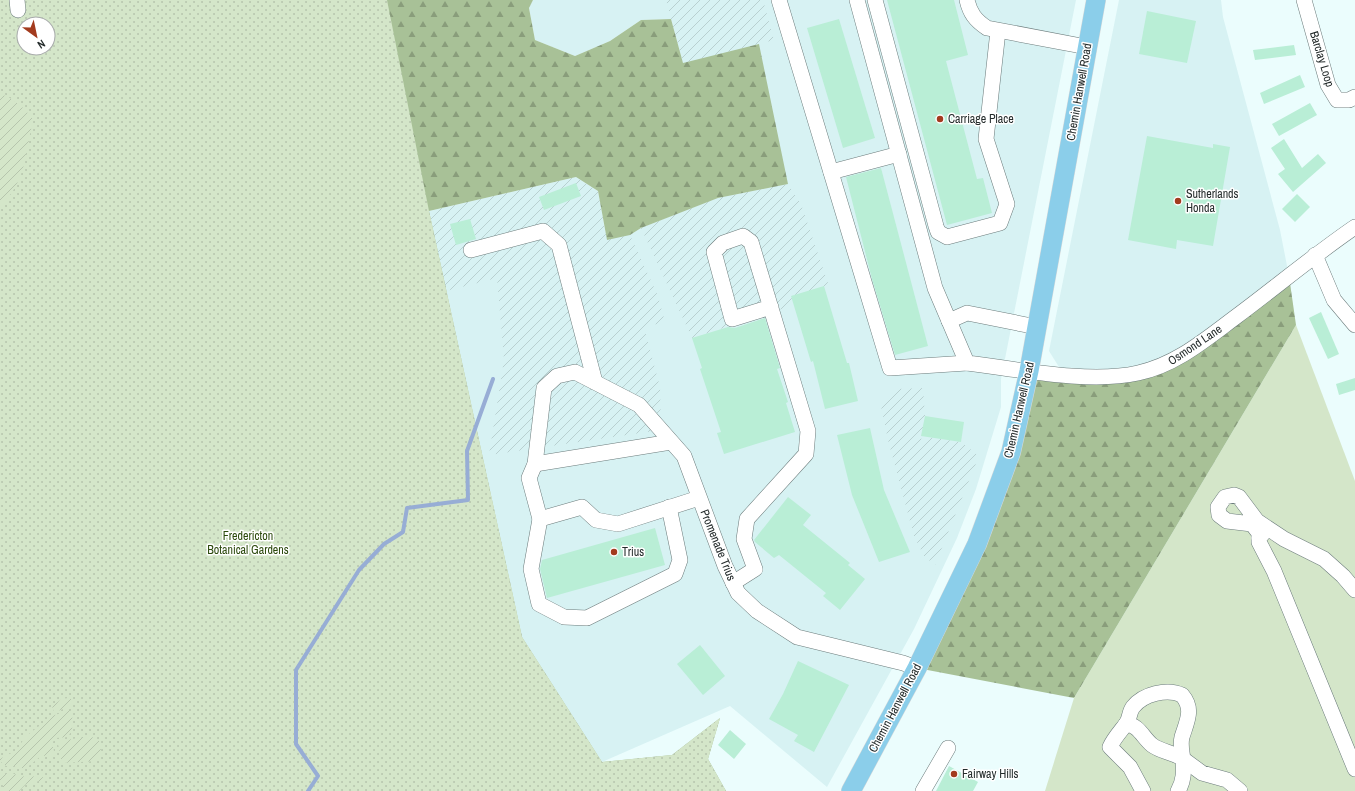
<svg xmlns="http://www.w3.org/2000/svg" width="1355" height="791" font-family="'Archivo Narrow',sans-serif">
  <style>
    .built { fill: #d7f2f3 }
    .industrial { fill: url(#industrial-furrows) }
    .grass { fill: #d4e6c9 }
    .forest { fill: url(#forest-firs) }
    .park { fill: url(#park-dots); fill-rule: evenodd }
    .garden { fill: url(#garden-furrows) }
    .lines { fill: none; stroke-linecap: round; stroke-linejoin: round }
    .stream { stroke: #97add5; stroke-width: 4 }
    .building { fill: #b9eed6 }
    .minor-casing { stroke: #6c7c7c; stroke-width: 16 }
    .major-casing { stroke: #d8d9d9; stroke-width: 20 }
    .minor { stroke: #fff; stroke-width: 15 }
    .major { stroke: #8bceea; stroke-width: 19 }
    .poi-dot { fill: #a33b1e; stroke: #fff; stroke-width: 1.5 }
    .labels { text-anchor: middle; stroke-width: 3; stroke-linejoin: round; paint-order: stroke }
    .street-label { font-size: 12px; fill: #242b2b; stroke: #fff }
    .poi-label { font-size: 12px; fill: #242b2b; stroke: #fff; text-anchor: start }
    .park-label { font-size: 12px; fill: #2b490c; stroke: #fff }
  </style>
  <defs>
    <pattern id="industrial-furrows" width="10" height="10" patternUnits="userSpaceOnUse"><rect width="10" height="10" fill="#d7f2f3"/><path d="M-1 1l2-2M0 10L10 0M9 11l2-2" fill="none" stroke="#b8d0d0"/></pattern>
    <pattern id="forest-firs" width="22" height="20" patternUnits="userSpaceOnUse"><rect width="22" height="20" fill="#a8c197"/><path d="M5 1l3.5 6h-7zM16 11l3.5 6h-7z" fill="#899d7b"/></pattern>
    <pattern id="park-dots" width="8" height="8" patternUnits="userSpaceOnUse"><rect width="8" height="8" fill="#d4e6c9"/><path d="M2 2h.1M6 6h.1" fill="none" stroke="#b6c5ad" stroke-width="1.8" stroke-linecap="round"/></pattern>
    <pattern id="garden-furrows" width="10" height="10" patternUnits="userSpaceOnUse"><rect width="10" height="10" fill="#d4e6c9"/><path d="M-1 1l2-2M0 10L10 0M9 11l2-2" fill="none" stroke="#b6c5ad"/></pattern>
  </defs>
  <rect width="100%" height="100%" fill="#ebfdfd"/>
  <g class="built">
    <polygon points="533,0 1076,0 1001,379 1001,407 976,489 957,538 914,629 827,787 730,706 602,762 522,637 429,211 630,235 641,228 718,198 788,184 683,63 671,19 641,20 610,41 575,56 535,40 529,8"/>
    <polygon points="1119,0 1221,0 1223,17 1280,230 1289,276 1165,365 1064,375 1049,351"/>
  </g>
  <g class="industrial">
    <polygon points="666,0 763,0 774,40 683,63"/>
    <polygon points="576,177 598,191 607,240 630,235 658,296 665,322 644,327 660,387 661,430 489,455 504,360 497,278 446,291 429,211"/>
    <polygon points="788,184 801,204 829,286 791,296 794,305 692,338 641,228 718,198"/>
    <polygon points="923,388 925,416 921,440 928,441 928,437 961,442 979,456 935,565 924,556 914,536 888,440 881,406 896,389"/>
  </g>
  <polygon class="grass" points="1296,325 1355,481 1355,791 1045,791 1074,698"/>
  <g class="forest">
    <polygon points="210,0 533,0 529,8 535,40 575,56 610,41 641,20 671,19 683,63 759,44 788,184 718,198 641,228 630,235 607,240 598,191 576,177 429,211 522,637 602,762 672,755 720,718 708,759 726,791 556,791"/>
    <polygon points="1289,276 1296,325 1074,698 917,668 977,544 1029,371 1064,375 1165,365"/>
  </g>
  <path class="park" d="M 0,0 L 387,0 L 429,211 L 522,637 L 602,762 L 672,755 L 720,718 L 708,759 L 726,791 L 0,791 ZM 24,24 L 48,24 L 48,48 L 24,48 Z"/>
  <g class="garden">
    <path d="M 0,94 C 14,98 24,108 33,119 C 26,151 26,183 0,206 Z"/>
    <polygon points="69,698 74,701 70,707 54,712 52,706 62,699"/>
    <path d="M 70,710 C 74,720 74,728 68,737 L 56,738 L 52,743 L 55,755 L 41,756 L 25,769 L 14,766 L 6,766 L 0,761 L 0,759 L 17,750 L 25,737 L 52,716 Z"/>
    <polygon points="90,736 99,741 102,756 97,761 62,763 58,744 61,741"/>
    <path d="M 12,773 C 25,779 29,775 42,777 L 44,780 L 26,784 L 19,791 L 4,791 L 2,782 L 0,782 L 0,775 Z"/>
  </g>
  <g class="lines">
    <polyline class="stream" points="308,791 318,776 296,744 296,670 359,570 384,544 403,532 407,508 468,500 467,451 493,379"/>
  </g>
  <g class="building">
    <polygon points="887,0 954,0 968,55 946,61 977,179 983,178 992,213 947,225"/>
    <polygon points="1147,11 1196,21 1187,63 1139,54"/>
    <polygon points="839,19 875,138 843,148 807,28"/>
    <polygon points="1294,45 1296,55 1255,60 1253,50"/>
    <polygon points="1300,75 1305,87 1264,104 1260,93"/>
    <polygon points="1310,103 1317,115 1279,136 1272,124"/>
    <polygon points="1147,136 1213,148 1213,144 1230,147 1213,246 1177,240 1176,249 1128,240"/>
    <polygon points="1284,139 1302,168 1318,154 1326,163 1293,192 1278,174 1285,169 1271,148"/>
    <polygon points="881,168 928,346 895,355 872,279 846,177"/>
    <polygon points="576,183 581,196 544,210 539,197"/>
    <polygon points="1297,194 1310,207 1295,222 1282,209"/>
    <polygon points="470,219 476,239 456,245 450,224"/>
    <polygon points="824,286 847,363 849,363 858,401 825,409 813,361 811,362 791,296"/>
    <polygon points="1321,312 1339,354 1328,359 1309,318"/>
    <polygon points="765,318 780,368 777,369 788,402 786,403 795,432 724,454 717,433 721,432 700,369 702,368 692,338 728,327 735,328"/>
    <polygon points="1355,378 1355,390 1339,395 1336,384"/>
    <polygon points="925,416 964,422 961,442 921,436"/>
    <polygon points="870,428 884,490 910,552 879,562 852,495 837,435"/>
    <polygon points="788,497 811,515 803,525 850,563 848,565 865,579 840,610 823,596 826,593 779,555 774,558 755,542 754,540"/>
    <polygon points="655,528 665,565 547,598 540,569 542,560"/>
    <polygon points="700,645 725,676 703,695 677,664"/>
    <polygon points="798,661 849,685 814,752 794,741 798,735 769,719 783,694"/>
    <polygon points="730,730 746,744 734,759 718,745"/>
    <polygon points="949,766 978,782 973,791 936,791"/>
  </g>
  <g class="lines">
    <defs>
      <g id="minor">
        <polyline points="17,0 18,10"/>
        <polyline points="779,0 890,368 967,363"/>
        <path d="M 857,0 L 935,288 L 967,363 C 1017,369 1089,384 1138,373 C 1176,365 1206,339 1237,316 C 1276,287 1314,255 1355,227"/>
        <polyline points="875,0 936,226 938,232 947,237 1000,223 1007,204 986,139 998,31"/>
        <path d="M 967,0 C 970,13 975,20 987,28 L 1087,47"/>
        <polyline points="1304,0 1328,85 1337,100 1349,100 1355,97"/>
        <polyline points="831,172 899,154"/>
        <polyline points="471,250 543,231 559,245 595,382"/>
        <polyline points="1315,255 1334,300 1355,325"/>
        <polyline points="949,321 967,313 1037,327"/>
        <polyline points="535,464 671,442"/>
        <polyline points="699,498 618,524 596,520 582,507 540,519 529,478 535,464 544,388 557,376 575,372 639,405 684,456 725,566 738,593 757,611 797,637 903,663 917,668"/>
        <polyline points="540,519 531,569 539,604 564,617 587,618 675,574 680,560 669,507"/>
        <polyline points="1267,529 1259,538 1259,542 1274,571 1355,769"/>
        <polyline points="1259,538 1259,533 1252,524 1227,521 1219,515 1218,507 1225,497 1234,495 1239,497 1257,521 1284,539 1324,559 1343,576 1355,590"/>
        <polyline points="733,583 755,569 744,539 747,519 806,454 808,431 751,242 743,236 723,243 714,252 732,319 771,307"/>
        <path d="M 1126,724 C 1139,725 1143,738 1152,745 C 1161,752 1173,752 1183,759 C 1184,771 1184,781 1178,791"/>
        <polyline points="923,791 948,748"/>
        <path d="M 1143,791 L 1130,767 L 1110,747 C 1114,738 1120,732 1126,724 C 1130,719 1129,712 1133,707 C 1143,694 1167,688 1182,695 C 1194,709 1187,721 1182,737 C 1180,745 1182,752 1183,759 L 1202,773 L 1227,780 L 1240,791"/>
      </g>
      <polyline id="major" points="851,791 917,668 977,544 1011,452 1029,371 1096,0"/>
    </defs>
    <use href="#minor" class="minor-casing"/>
    <use href="#major" class="major-casing"/>
    <use href="#minor" class="minor"/>
    <use href="#major" class="major"/>
  </g>
  <g class="poi-dot">
    <circle cx="940" cy="119" r="4"/>
    <circle cx="1178" cy="201" r="4"/>
    <circle cx="614" cy="552" r="4"/>
    <circle cx="954" cy="774" r="4"/>
  </g>
  <g class="labels">
    <g class="street-label">
      <text transform="translate(1322 59) rotate(73)" y="4">Barclay Loop</text>
      <text transform="translate(1079 92) rotate(-80)" y="4">Chemin Hanwell Road</text>
      <text transform="translate(1195 345) rotate(-34)" y="4">Osmond Lane</text>
      <text transform="translate(1019 410) rotate(-77)" y="4">Chemin Hanwell Road</text>
      <text transform="translate(718 545) rotate(68)" y="4">Promenade Trius</text>
      <text transform="translate(895 708) rotate(-62)" y="4">Chemin Hanwell Road</text>
    </g>
    <g class="poi-label">
      <text x="948" y="123">Carriage Place</text>
      <text x="1186" y="198">Sutherlands<tspan x="1186" dy="14">Honda</tspan></text>
      <text x="622" y="556">Trius</text>
      <text x="962" y="778">Fairway Hills</text>
    </g>
    <g class="park-label">
      <text x="248" y="540">Fredericton<tspan x="248" dy="14">Botanical Gardens</tspan></text>
    </g>
  </g>
  <g transform="translate(36 36) rotate(147)"><circle r="19" fill="#ffffff" stroke="#a7aaaa"/>
  <path d="M0-3L7 15L0 10L-7 15Z" fill="#a33b1e"/>
  <text y="-6" font-size="11" font-weight="bold" text-anchor="middle" fill="#242b2b">N</text>
  </g>
</svg>
